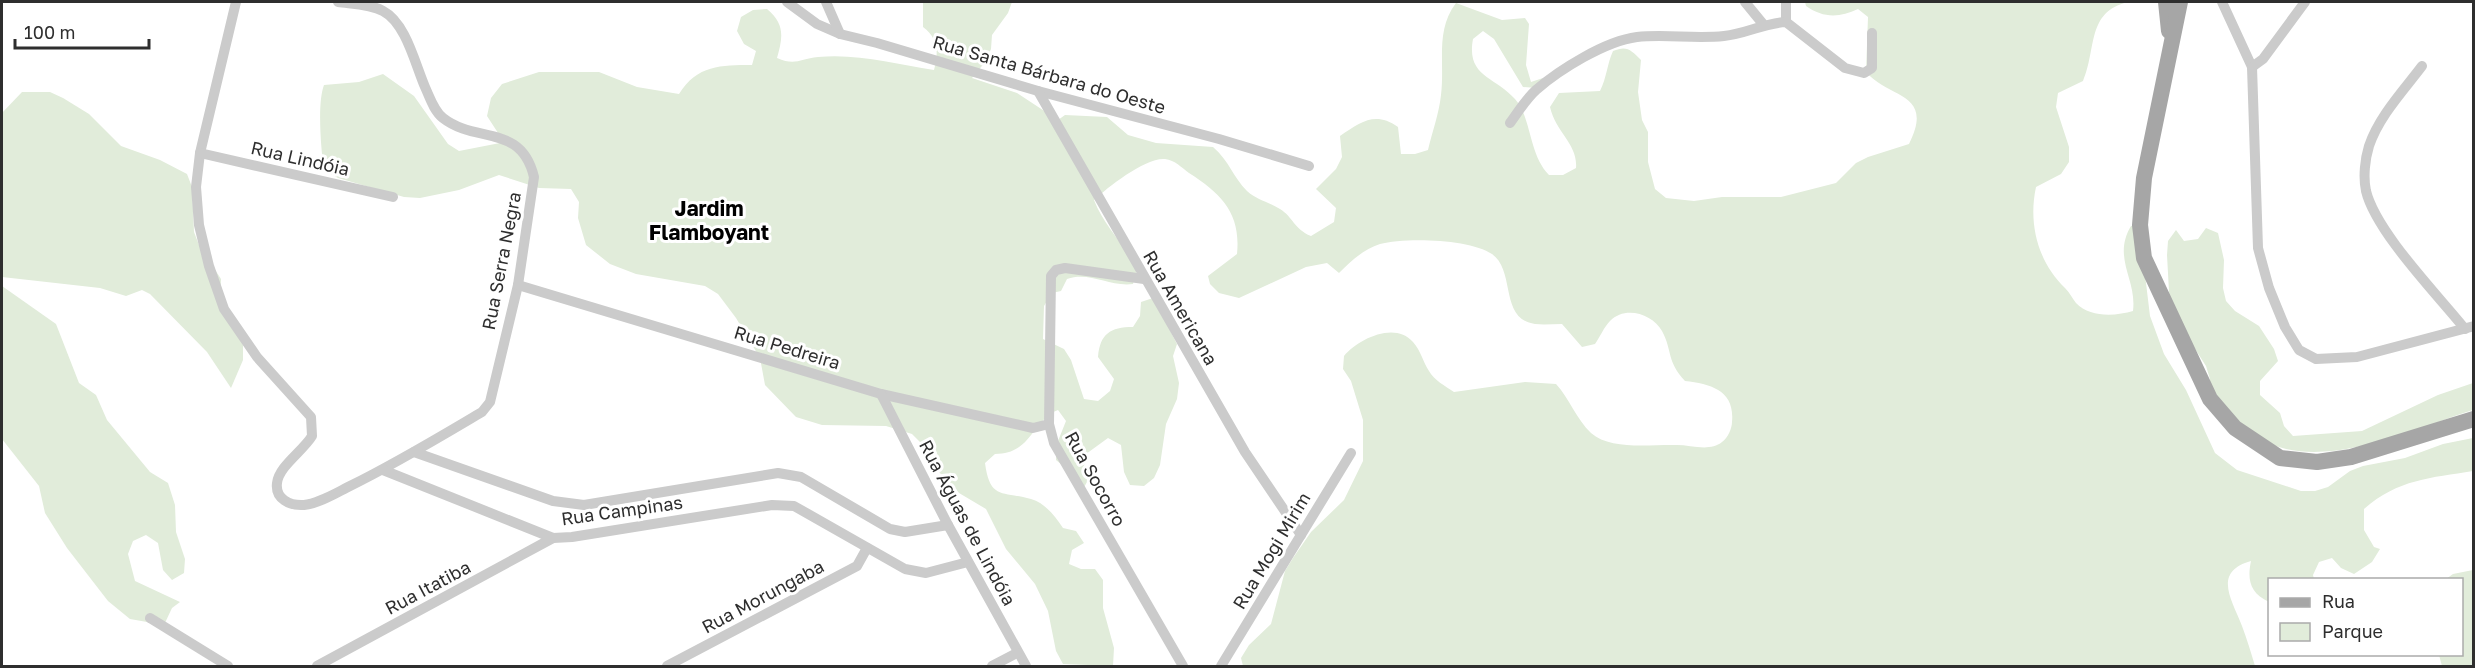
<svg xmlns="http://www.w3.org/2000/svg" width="2475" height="668" font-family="'Golos Text',sans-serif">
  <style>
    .green { fill: #e1ecda }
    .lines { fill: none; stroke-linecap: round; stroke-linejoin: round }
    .street { stroke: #cbcbcb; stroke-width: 10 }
    .primary { stroke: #a6a6a6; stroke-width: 16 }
    .labels { text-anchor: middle; stroke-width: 6; stroke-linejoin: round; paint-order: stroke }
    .street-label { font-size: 18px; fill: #2e2e2e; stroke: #fff }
    .quarter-label { font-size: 21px; font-weight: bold; fill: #000; stroke: #fff }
  </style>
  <rect width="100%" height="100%" fill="#fff"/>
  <g class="green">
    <path d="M 923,2 L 1012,2 L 1008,13 L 992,35 L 991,49 L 986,61 L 972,78 L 1017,93 L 1058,120 L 1065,115 L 1107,117 L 1128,135 L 1156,143 L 1213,147 C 1230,162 1233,177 1247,191 C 1257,200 1269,202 1280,209 C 1293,217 1294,229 1311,236 L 1334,222 L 1336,208 L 1316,189 L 1336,169 L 1342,157 L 1340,136 C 1361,122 1375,111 1398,127 L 1401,154 L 1415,154 L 1428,150 C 1432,132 1439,114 1441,95 C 1445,62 1435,31 1456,3 L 1502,20 L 1525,18 L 1529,24 L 1526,65 L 1531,82 L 1543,78 L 1537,88 L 1523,87 L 1494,39 L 1483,31 L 1473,39 C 1466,77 1495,76 1515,99 C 1532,118 1528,153 1549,175 L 1563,175 L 1576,168 C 1578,144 1556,133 1550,107 L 1559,93 L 1600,91 C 1607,77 1607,64 1613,51 C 1627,45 1631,50 1641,60 L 1638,92 L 1642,120 L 1648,132 L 1648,162 L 1655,189 L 1666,198 L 1694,201 L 1722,197 L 1781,197 L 1836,183 L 1856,163 L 1868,157 L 1909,144 C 1935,92 1889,99 1866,72 L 1868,17 L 1858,9 C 1839,18 1823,18 1806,6 L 1805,2 L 2128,2 C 2086,12 2097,49 2083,81 L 2058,93 L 2056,107 L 2069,147 L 2069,162 L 2061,174 L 2036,187 C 2028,224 2038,262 2065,288 C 2070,293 2072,298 2076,303 C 2090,318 2116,316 2133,311 C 2137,279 2112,258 2131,226 L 2139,225 L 2150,316 L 2164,354 L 2186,390 L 2215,453 L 2237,470 L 2301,491 L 2315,491 L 2328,487 L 2350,471 L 2363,466 L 2405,458 L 2443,444 L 2473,438 L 2473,471 C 2431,478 2398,479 2364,509 L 2364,530 L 2374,547 L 2380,549 L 2372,562 L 2354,574 L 2341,568 L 2332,558 L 2319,562 L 2313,575 L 2314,579 L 2270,580 L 2269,602 C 2250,593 2247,580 2251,561 C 2212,572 2232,600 2242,626 C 2247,639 2251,653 2255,666 L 1243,666 L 1241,658 L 1249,645 L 1271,624 L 1285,571 L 1293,558 L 1311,532 L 1344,500 L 1363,461 L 1363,420 L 1351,381 L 1343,369 L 1344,356 C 1358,339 1395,321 1413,342 C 1421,351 1423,362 1429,371 C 1434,380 1445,386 1454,392 L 1525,382 L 1556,384 C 1569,398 1577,420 1591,433 C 1611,451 1653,444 1677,445 C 1691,445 1710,452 1722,442 C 1728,438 1732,428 1732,422 C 1735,391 1712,384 1685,381 C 1666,360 1673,352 1662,331 C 1653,314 1625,305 1610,321 C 1604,327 1600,337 1595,344 L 1582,347 L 1562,324 C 1553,324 1544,325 1535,324 C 1499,319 1516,271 1492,254 C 1471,239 1405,237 1380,244 C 1364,249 1351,261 1339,273 L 1327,263 L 1306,267 L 1239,298 L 1219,293 L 1210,284 L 1208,276 L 1237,254 C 1241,214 1222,194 1189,173 C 1182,168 1175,160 1165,159 C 1146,157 1108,187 1094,200 C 1104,226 1125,245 1137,270 L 1133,284 C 1109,287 1090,271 1067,279 L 1061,291 L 1052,293 L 1044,306 L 1043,339 L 1064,349 L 1071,360 L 1084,399 L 1098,401 L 1110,391 L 1114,379 L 1098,357 C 1100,334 1110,327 1133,327 L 1140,316 L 1141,302 L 1153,298 L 1177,344 L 1173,356 L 1179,383 L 1177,399 L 1166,424 L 1160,465 L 1154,478 L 1144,486 L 1130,485 L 1124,472 L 1121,445 L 1108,438 L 1086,454 L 1084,467 L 1088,480 L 1081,493 L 1067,469 L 1056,460 L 1056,446 L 1066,421 L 1058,410 C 1032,420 1032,454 995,454 L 985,463 C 990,500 1002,491 1031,499 C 1045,503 1055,516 1063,528 L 1076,531 L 1084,543 L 1072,550 L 1069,564 L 1081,569 L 1095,569 L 1103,580 L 1103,608 L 1114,648 L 1113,666 L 1063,664 L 1056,651 L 1048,611 L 1035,584 L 1006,549 L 986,509 L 959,493 L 938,471 L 923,445 L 912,434 L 886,426 L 822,425 L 796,417 L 765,385 L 760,358 L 736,318 L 718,294 L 705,286 L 636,274 L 610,264 L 586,245 L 578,218 L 579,202 L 571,189 L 539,188 L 499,175 L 459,190 L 420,198 L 404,197 L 338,178 L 324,170 C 321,150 317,103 324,85 L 359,82 L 383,74 L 414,96 L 448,144 L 459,151 L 500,143 L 500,136 L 487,116 L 491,98 L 502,84 L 539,72 L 599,72 L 637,87 L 679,94 C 697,65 721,65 752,65 L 756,51 L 744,44 L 737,31 L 741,17 L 753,10 L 767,9 C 785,24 783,37 777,58 C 795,66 800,59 818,57 C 856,53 896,64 934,70 C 939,52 938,38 923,27 Z"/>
    <polygon points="22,92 50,92 63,98 89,114 121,146 160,160 187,174 192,187 194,232 199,245 221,279 220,298 243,345 243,360 231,388 207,352 150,294 142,290 126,296 100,288 2,277 2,113"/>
    <path d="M 2206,228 L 2218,233 L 2224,260 L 2223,288 L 2226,301 L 2235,311 L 2259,326 L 2274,349 L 2278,361 L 2260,381 L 2260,395 L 2280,413 L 2284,426 L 2293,436 L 2362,431 L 2438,395 L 2473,383 L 2473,410 C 2412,429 2322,474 2260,439 C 2241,429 2225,407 2209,392 L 2210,379 L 2206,366 L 2170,310 L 2167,255 L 2168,241 L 2176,230 L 2184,241 L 2198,239 Z"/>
    <polygon points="2,286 56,324 79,383 96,395 107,420 150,472 168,483 175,505 176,532 185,559 184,573 172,580 163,570 158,543 146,535 133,541 128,554 135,581 180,602 172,608 164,625 130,619 108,601 67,548 45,513 39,486 2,439"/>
    <polygon points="2473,570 2473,666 2442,666 2439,655 2462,654 2462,580 2446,579 2453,574"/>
  </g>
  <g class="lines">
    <g class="street">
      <path d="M 236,2 L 200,153 L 196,187 L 199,225 L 209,266 L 224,309 L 257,357 L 311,417 L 312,436 C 303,451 279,466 277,483 C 275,499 290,506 304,505 C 320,503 336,493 350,486 C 395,464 438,438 482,412 L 490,402 L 518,285 L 534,177 C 521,123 476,144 443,118 C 434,111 430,98 425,87 C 415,64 406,23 383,11 C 370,4 353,4 338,2"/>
      <polyline points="787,2 817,24 840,34 877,43 1038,91 1219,139 1309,166"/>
      <polyline points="826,2 840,34"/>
      <polyline points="1745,2 1763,24"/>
      <polyline points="2222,2 2252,67 2258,248 2269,288 2285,327 2299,350 2316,359 2357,357 2474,326"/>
      <polyline points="1786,22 1786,2"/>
      <path d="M 2422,66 C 2404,90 2379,116 2369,146 C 2365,159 2363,177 2366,191 C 2376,232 2437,294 2465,329"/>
      <polyline points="2252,67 2263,59 2305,2"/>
      <polyline points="1038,91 1245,452 1301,535"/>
      <path d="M 1510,123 C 1518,112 1526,99 1536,90 C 1559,70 1605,41 1637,37 C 1665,34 1695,39 1724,36 C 1746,34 1764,23 1786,22 L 1845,68 L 1864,73 L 1872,68 L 1872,33"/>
      <polyline points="200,153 393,197"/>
      <polyline points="1144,279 1065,268 1056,270 1051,276 1049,424 1054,443 1183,666"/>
      <polyline points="518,285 881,394 1033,428 1049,424"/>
      <polyline points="881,394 948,525 1026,666"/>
      <polyline points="414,452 553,501 584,505 778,473 801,477 890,529 905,532 948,525"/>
      <polyline points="383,470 553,538 572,537 772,505 794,506 905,569 926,573 968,562"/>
      <polyline points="150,618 228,666"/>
      <polyline points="317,666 553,538"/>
      <polyline points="667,666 857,566 867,548"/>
      <polyline points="992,666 1017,653"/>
      <polyline points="1221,666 1351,453"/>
    </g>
    <g class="primary">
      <polyline points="2166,2 2169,31"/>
      <polyline points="2180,2 2144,178 2140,225 2144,258 2210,399 2235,428 2280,458 2317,462 2351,457 2474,419"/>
    </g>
  </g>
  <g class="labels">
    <g class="street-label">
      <text transform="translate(1049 75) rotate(16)" y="6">Rua Santa Bárbara do Oeste</text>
      <text transform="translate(300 159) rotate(13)" y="6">Rua Lindóia</text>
      <text transform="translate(502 261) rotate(-79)" y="6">Rua Serra Negra</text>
      <text transform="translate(1180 308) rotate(60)" y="6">Rua Americana</text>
      <text transform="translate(787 348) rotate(17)" y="6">Rua Pedreira</text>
      <text transform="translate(1095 479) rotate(61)" y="6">Rua Socorro</text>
      <text transform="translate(622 511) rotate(-8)" y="6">Rua Campinas</text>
      <text transform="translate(967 523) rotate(62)" y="6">Rua Águas de Lindóia</text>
      <text transform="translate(1272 551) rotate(-59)" y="6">Rua Mogi Mirim</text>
      <text transform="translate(428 588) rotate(-28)" y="6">Rua Itatiba</text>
      <text transform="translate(763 597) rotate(-28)" y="6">Rua Morungaba</text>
    </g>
    <g class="quarter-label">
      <text x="709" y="216">Jardim<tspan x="709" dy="24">Flamboyant</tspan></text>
    </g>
  </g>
  <rect width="2475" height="668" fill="none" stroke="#2e2e2e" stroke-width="6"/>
  <rect x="2268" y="578" width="195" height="78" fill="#ffffff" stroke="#ababab" stroke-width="1.5"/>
  <rect x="2280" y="598" width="30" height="9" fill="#a6a6a6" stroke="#ababab" stroke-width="1.5"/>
  <text x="2322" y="608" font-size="18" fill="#2e2e2e">Rua</text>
  <rect x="2280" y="623" width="30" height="18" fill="#e1ecda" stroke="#ababab" stroke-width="1.5"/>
  <text x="2322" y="638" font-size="18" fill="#2e2e2e">Parque</text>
  <path d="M15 39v9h134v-9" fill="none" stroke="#2e2e2e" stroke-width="3"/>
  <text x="24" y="39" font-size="18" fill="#2e2e2e" stroke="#ffffff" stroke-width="4.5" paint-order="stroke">100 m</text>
</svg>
